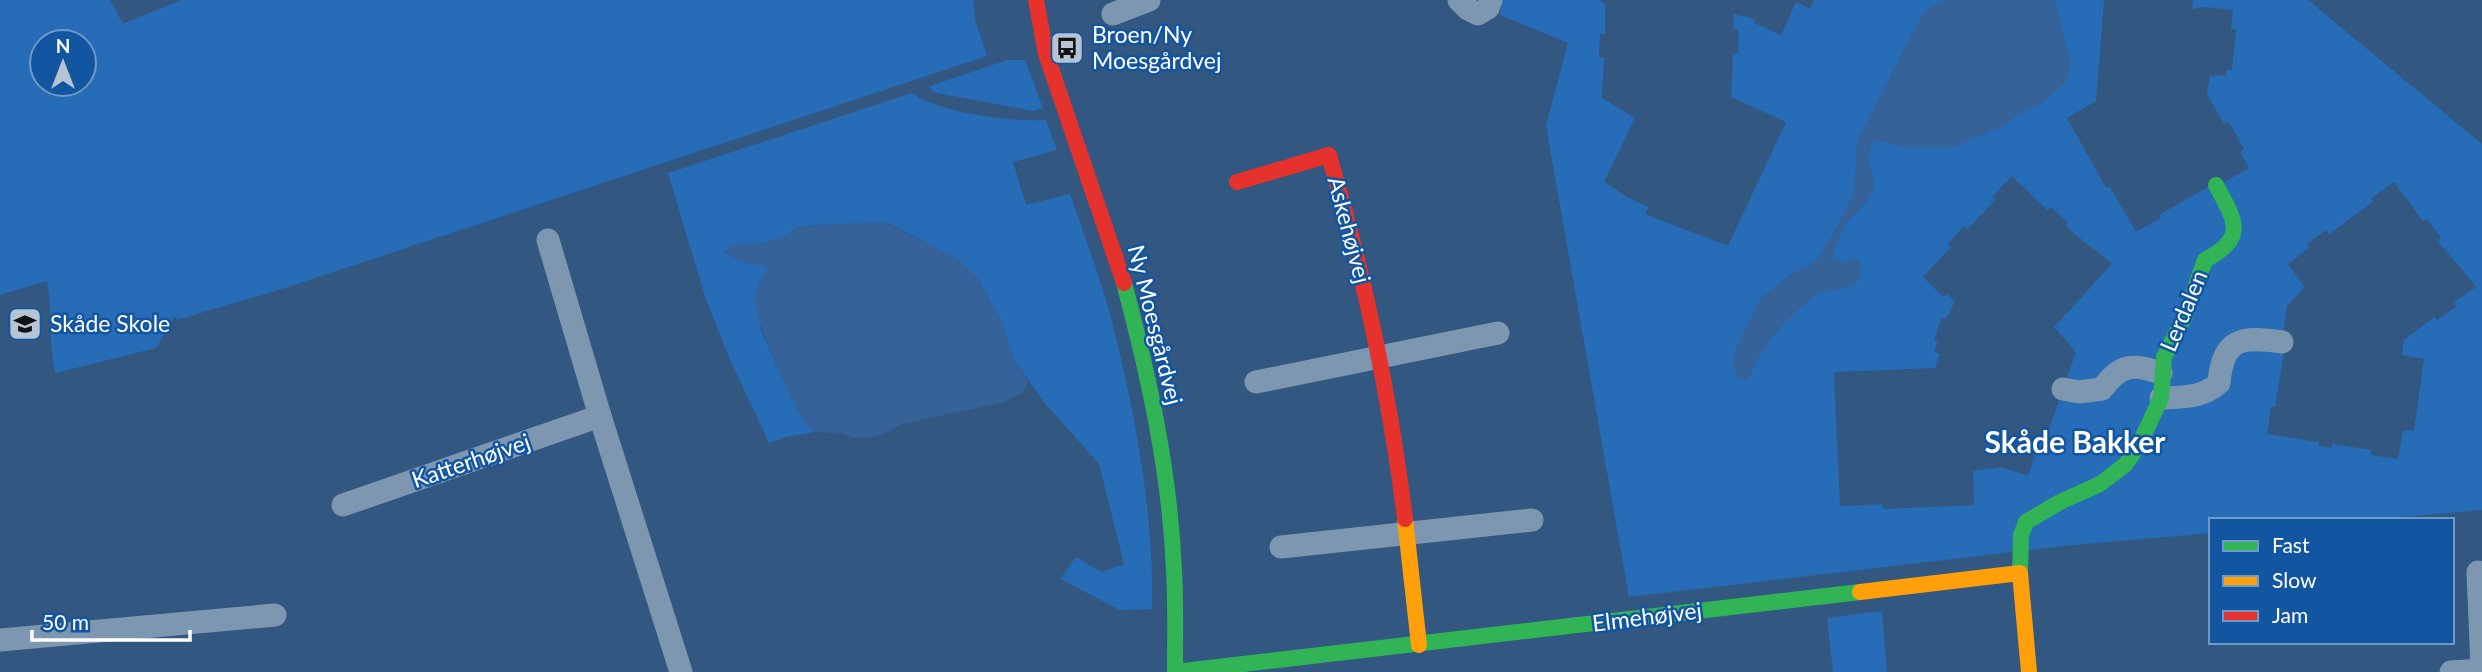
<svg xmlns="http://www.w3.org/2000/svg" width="2482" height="672" font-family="Lato,sans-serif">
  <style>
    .green { fill: #276cb7; fill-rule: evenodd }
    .water { fill: #356399 }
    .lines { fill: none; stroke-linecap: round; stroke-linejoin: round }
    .street { stroke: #7e97b1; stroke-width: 23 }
    .fast { stroke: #30b455; stroke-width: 16 }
    .slow { stroke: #ff9f0a; stroke-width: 16 }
    .jam { stroke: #e5322d; stroke-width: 16 }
    .labels { text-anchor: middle; stroke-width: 5; stroke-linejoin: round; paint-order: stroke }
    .poi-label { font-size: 23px; fill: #fff; stroke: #1255a1; text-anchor: start }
    .street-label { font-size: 23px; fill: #fff; stroke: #1255a1 }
    .district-label { font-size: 30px; font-weight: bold; fill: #fff; stroke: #1255a1 }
  </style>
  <rect width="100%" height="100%" fill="#325781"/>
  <g class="green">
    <path d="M 0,0 L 110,0 L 123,24 L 181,0 L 973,0 L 976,23 L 987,56 L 285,288 L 177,320 L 175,316 L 156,348 L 55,373 C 48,342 53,311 47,281 L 0,295 ZM 42,42 L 84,42 L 84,84 L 42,84 Z"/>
    <path d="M 1502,0 L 1600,0 L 1605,4 L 1605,34 L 1600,34 L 1599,57 L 1604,58 L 1602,98 L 1635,118 L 1604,182 L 1627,197 L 1649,207 L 1645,214 L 1728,246 L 1786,122 L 1731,97 L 1733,54 L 1738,53 L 1739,30 L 1733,29 L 1734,14 L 1755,19 L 1754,23 L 1781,35 L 1796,2 L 1810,9 L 1814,0 L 2104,0 L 2096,101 L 2067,118 L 2106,188 L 2110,187 L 2136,232 L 2161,218 L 2159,215 L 2211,185 L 2224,182 L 2249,168 L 2240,152 L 2244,149 L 2229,122 L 2224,124 L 2207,95 L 2210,75 L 2226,76 L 2227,70 L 2232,70 L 2236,29 L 2231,29 L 2233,10 L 2205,7 L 2192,9 L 2193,0 L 2308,0 L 2482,144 L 2482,510 L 2369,520 L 2211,520 L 2211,533 L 2063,546 L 1629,597 L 1546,126 L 1568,43 L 1500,15 ZM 2012,176 L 2047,210 L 2051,207 L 2068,223 L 2066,226 C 2080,240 2097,250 2112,264 L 2054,327 L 2076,352 L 2046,438 L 2041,437 L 2028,476 L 2001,467 L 1973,471 L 1974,505 L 1883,509 L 1882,504 L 1840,506 L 1834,372 L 1935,368 L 1940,354 L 1934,352 L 1938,342 L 1934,340 L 1941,318 L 1946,319 L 1955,301 L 1947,294 L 1943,297 L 1923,277 L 1951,247 L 1948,243 L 1964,226 L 1968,229 L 1995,200 L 1992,197 ZM 2394,182 L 2423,221 L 2427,219 L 2441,238 L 2438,241 C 2450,257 2464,270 2476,287 L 2454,302 L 2456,307 L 2437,320 L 2434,317 L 2404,340 L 2402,355 L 2424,359 L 2414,431 L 2403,430 L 2398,459 L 2371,455 L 2371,450 L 2332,444 L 2331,448 L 2319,446 L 2319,442 L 2267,434 L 2271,407 L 2275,407 L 2285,347 L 2283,334 L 2287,306 L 2305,287 L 2288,264 L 2309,248 L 2307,244 L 2326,230 L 2329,234 L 2373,202 L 2371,198 Z"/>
    <polygon points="1007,60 1025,60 1043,108 1033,111 932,92 930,86"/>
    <path d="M 912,93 C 938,113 1013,122 1046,120 L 1057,150 L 1013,162 L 1026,205 L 1070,194 C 1083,232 1098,271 1109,310 C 1134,406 1154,509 1152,609 L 1120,610 L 1060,579 L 1076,557 L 1101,572 L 1124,564 L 1099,464 L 1043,401 L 1014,359 L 1000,318 L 958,259 L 885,222 L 799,226 L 785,236 L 767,242 L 731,245 L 725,253 L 743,262 L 766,266 L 768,269 L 760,327 L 782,378 L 807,425 L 815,432 L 786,437 L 769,443 L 731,362 L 706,300 L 668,173 Z"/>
    <polygon points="1882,611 1887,672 1833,672 1827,618"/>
  </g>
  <g class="water">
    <path d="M 1944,0 L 2055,0 L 2071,63 L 2066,82 L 2042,104 L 2019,114 L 2004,126 L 1953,147 L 1900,147 L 1876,140 C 1858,163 1880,171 1872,192 C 1867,206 1852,214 1845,226 C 1840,236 1836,247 1832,257 L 1840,262 L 1855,258 L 1859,260 L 1861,273 L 1855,285 C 1843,290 1828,290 1817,294 C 1812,296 1808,302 1804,305 C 1779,325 1760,350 1748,380 L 1738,379 L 1733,365 L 1736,348 L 1760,299 L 1786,277 L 1816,261 L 1835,230 L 1854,192 L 1857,140 L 1924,11 Z"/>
    <path d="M 884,222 L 958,259 L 979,279 L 1000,318 L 1014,359 L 1028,380 L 1024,392 L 1002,403 L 901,424 C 889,433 871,440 856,438 C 850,437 845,434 840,433 C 832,431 821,435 813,430 C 797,421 757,324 755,303 C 754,288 762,280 767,269 L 765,266 L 743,262 L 725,253 L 731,245 L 767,242 L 785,236 L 799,226 Z"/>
  </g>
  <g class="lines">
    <g class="street">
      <polyline points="1459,0 1468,9 1478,14 1488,8 1491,0"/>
      <polyline points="1113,14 1149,0"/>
      <polyline points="548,240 600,416 681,672"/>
      <polyline points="1256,382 1498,333"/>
      <path d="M 2063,389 L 2079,392 L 2102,389 C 2121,363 2133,364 2161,373"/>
      <path d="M 2161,398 C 2183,397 2202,398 2219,383 C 2223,338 2241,336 2282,342"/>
      <polyline points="343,505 600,416"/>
      <polyline points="1281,547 1532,520"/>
      <polyline points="2478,572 2482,667"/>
      <polyline points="0,640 275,615"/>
      <polyline points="2451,672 2482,670"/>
    </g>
    <g class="fast">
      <path d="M 1124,283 C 1149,377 1170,473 1174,570 C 1176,604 1175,638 1175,672"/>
      <path d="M 2020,573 L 2021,535 L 2026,522 L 2060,502 L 2100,484 L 2125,465 L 2139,445 L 2161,398 L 2164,357 L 2185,316 L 2205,260 C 2248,237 2235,221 2216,185"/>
      <polyline points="1175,672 1860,592"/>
    </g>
    <g class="slow">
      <polyline points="1405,519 1419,645"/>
      <polyline points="1860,592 2020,573 2029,672"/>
    </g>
    <g class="jam">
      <polyline points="1036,0 1046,54 1124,283"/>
      <path d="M 1237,182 L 1329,155 C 1364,275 1390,396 1405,519"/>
    </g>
  </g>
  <defs>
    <symbol id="bus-square" viewBox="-11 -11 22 22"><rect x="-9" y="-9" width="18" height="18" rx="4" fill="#b7c4d3" stroke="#1255a1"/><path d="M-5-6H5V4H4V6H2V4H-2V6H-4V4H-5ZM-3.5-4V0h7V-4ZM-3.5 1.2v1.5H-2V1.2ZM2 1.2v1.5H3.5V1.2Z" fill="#111"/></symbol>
    <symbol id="school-square" viewBox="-11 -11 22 22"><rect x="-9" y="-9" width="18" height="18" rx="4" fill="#b7c4d3" stroke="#1255a1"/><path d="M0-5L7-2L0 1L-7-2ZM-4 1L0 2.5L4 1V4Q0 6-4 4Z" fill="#111"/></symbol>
  </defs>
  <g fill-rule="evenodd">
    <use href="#bus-square" x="1048" y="29" width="38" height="38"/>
    <use href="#school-square" x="6" y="305" width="38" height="38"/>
  </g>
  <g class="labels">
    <g class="poi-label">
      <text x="1092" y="43">Broen/Ny<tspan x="1092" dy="26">Moesgårdvej</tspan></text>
      <text x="50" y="332">Skåde Skole</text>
    </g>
    <g class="street-label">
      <text transform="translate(1349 230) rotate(75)" y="8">Askehøjvej</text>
      <text transform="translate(2184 311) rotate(-67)" y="8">Lerdalen</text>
      <text transform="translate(1155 325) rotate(76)" y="8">Ny Moesgårdvej</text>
      <text transform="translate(471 461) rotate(-19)" y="8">Katterhøjvej</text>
      <text transform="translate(1647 617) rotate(-7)" y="8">Elmehøjvej</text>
    </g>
    <g class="district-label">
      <text x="2075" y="453">Skåde Bakker</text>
    </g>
  </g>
  <rect x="2209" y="518" width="245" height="126" fill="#1255a1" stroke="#7199c7" stroke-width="2"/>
  <rect x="2223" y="541" width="35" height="10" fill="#30b455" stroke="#7199c7" stroke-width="2"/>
  <text x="2272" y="553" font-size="21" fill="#ffffff">Fast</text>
  <rect x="2223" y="576" width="35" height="10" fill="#ff9f0a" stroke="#7199c7" stroke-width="2"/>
  <text x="2272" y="588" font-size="21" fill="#ffffff">Slow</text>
  <rect x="2223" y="611" width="35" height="10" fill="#e5322d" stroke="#7199c7" stroke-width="2"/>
  <text x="2272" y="623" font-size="21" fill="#ffffff">Jam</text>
  <g transform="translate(63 63)"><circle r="33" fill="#1255a1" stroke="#7199c7" stroke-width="2"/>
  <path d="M0-5L12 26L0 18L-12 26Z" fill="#b7c4d3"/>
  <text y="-10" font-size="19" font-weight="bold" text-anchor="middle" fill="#ffffff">N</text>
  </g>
  <path d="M32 630v10h158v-10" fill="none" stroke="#ffffff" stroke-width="3.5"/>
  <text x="42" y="630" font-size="21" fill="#ffffff" stroke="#1255a1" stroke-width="5" paint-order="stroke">50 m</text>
</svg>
